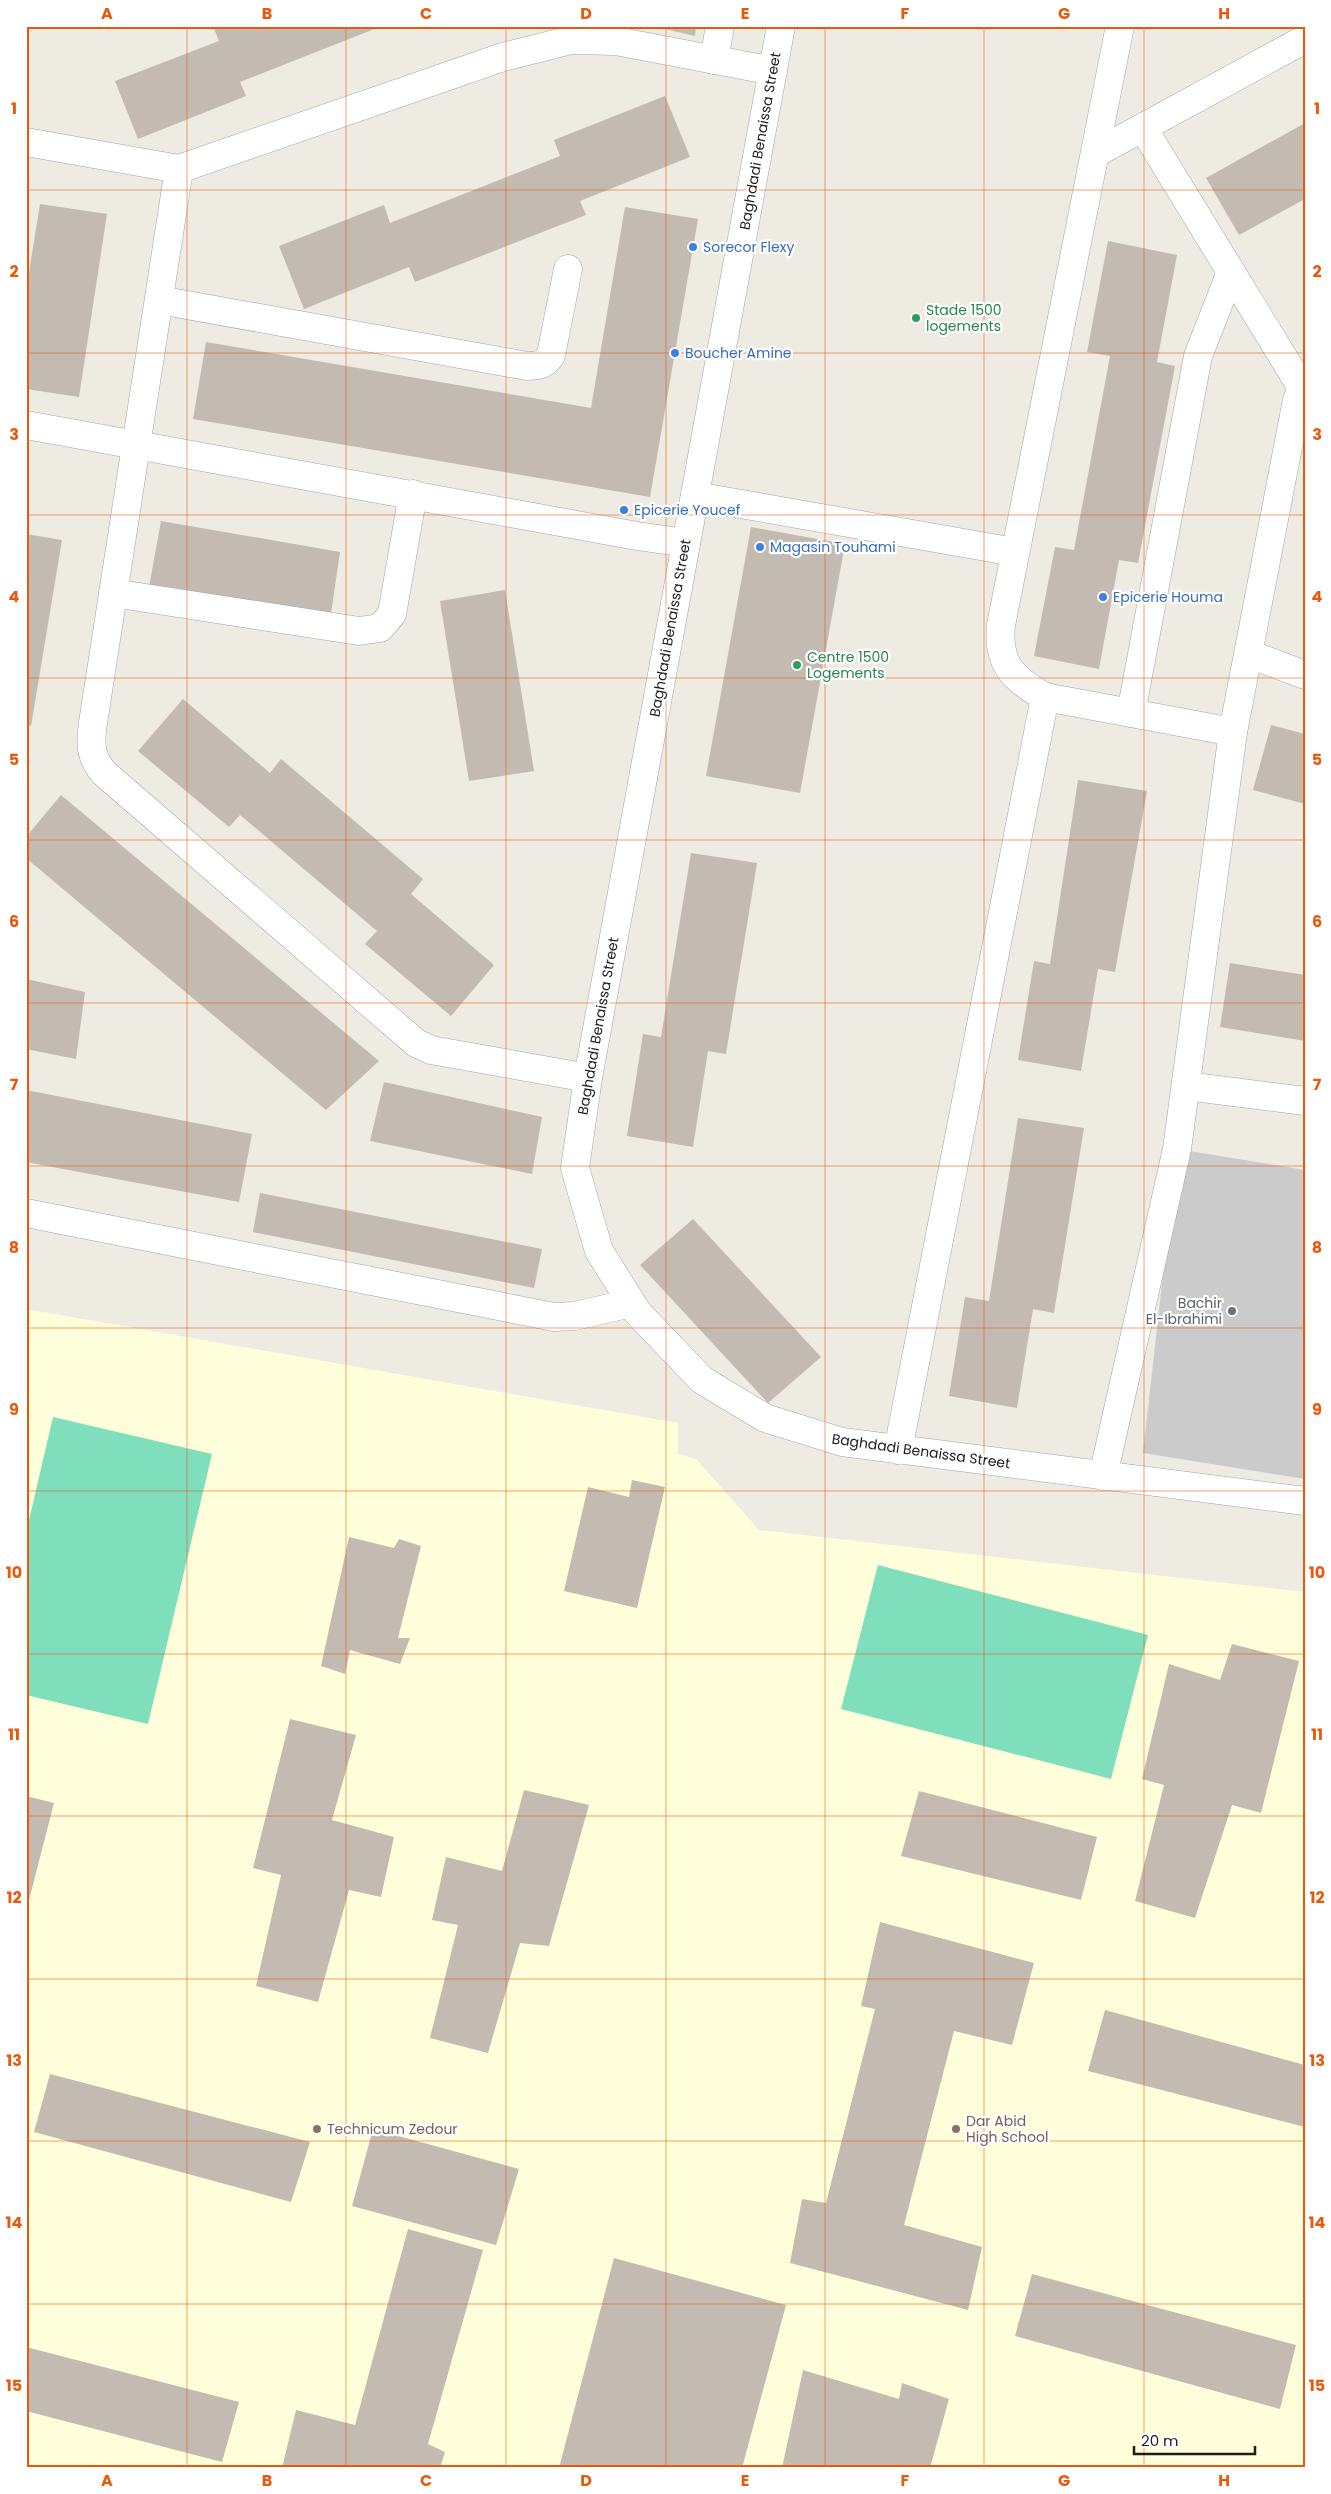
<svg xmlns="http://www.w3.org/2000/svg" width="1331" height="2494" font-family="Poppins,sans-serif">
  <style>
    .education { fill: #feffda }
    .religious { fill: #cbcbcb }
    .pitch { fill: #7fdfbd }
    .building { fill: #c3bab2 }
    .lines { fill: none; stroke-linecap: round; stroke-linejoin: round }
    .minor-casing { stroke: #a4a4a4; stroke-width: 29 }
    .tertiary-casing { stroke: #a4a4a4; stroke-width: 29 }
    .minor { stroke: #fff; stroke-width: 28 }
    .tertiary { stroke: #fff; stroke-width: 28 }
    .grid { fill: none; stroke: #e8590c; stroke-width: 1; stroke-opacity: 0.55 }
    .shop-dot { fill: #3f7fe0; stroke: #fff; stroke-width: 2 }
    .leisure-dot { fill: #2e9e5b; stroke: #fff; stroke-width: 2 }
    .worship-dot { fill: #6b7280; stroke: #fff; stroke-width: 2 }
    .education-dot { fill: #8d6e63; stroke: #fff; stroke-width: 2 }
    .labels { text-anchor: middle; stroke-width: 4.5; stroke-linejoin: round; paint-order: stroke }
    .street-label { font-size: 14px; fill: #1d1d1d; stroke: #fff }
    .shop-label { font-size: 14px; fill: #366cbe; stroke: #fff; text-anchor: start }
    .leisure-label { font-size: 14px; fill: #27864d; stroke: #fff; text-anchor: start }
    .worship-label { font-size: 14px; fill: #5b616d; stroke: #fff; text-anchor: end }
    .education-label { font-size: 14px; fill: #785e54; stroke: #fff; text-anchor: start }
    .neatline { fill: none; stroke: #e8590c; stroke-width: 2 }
    .grid-label { font-size: 16px; text-anchor: middle; font-weight: bold; fill: #e8590c }
  </style>
  <rect width="100%" height="100%" fill="#eeebe2"/>
  <polygon class="education" points="26,1309 678,1423 678,1454 696,1459 759,1530 1305,1592 1305,2468 26,2468"/>
  <polygon class="religious" points="1177,1149 1305,1170 1305,1479 1143,1453"/>
  <g class="pitch">
    <polygon points="53,1417 212,1454 148,1724 26,1695 26,1533"/>
    <polygon points="878,1565 1148,1635 1111,1779 841,1709"/>
  </g>
  <g class="building">
    <polygon points="213,26 382,26 240,82 246,96 138,139 115,81 219,41"/>
    <polygon points="652,26 696,26 695,36"/>
    <polygon points="665,96 690,157 580,201 586,215 415,282 409,267 304,309 279,246 384,205 390,223 560,156 554,140"/>
    <polygon points="1305,123 1305,199 1239,235 1206,178"/>
    <polygon points="40,204 107,214 79,397 26,389 26,291"/>
    <polygon points="625,207 698,219 650,497 193,419 206,342 591,408"/>
    <polygon points="1108,241 1177,255 1157,362 1175,366 1138,563 1119,560 1099,669 1034,656 1055,547 1074,550 1110,356 1087,352"/>
    <polygon points="161,521 340,552 330,620 149,587"/>
    <polygon points="751,527 845,544 800,793 706,776"/>
    <polygon points="26,534 62,540 31,726 26,725"/>
    <polygon points="505,590 534,771 469,781 440,601"/>
    <polygon points="183,699 270,773 281,759 423,879 411,894 494,965 451,1016 365,944 377,931 240,815 229,827 138,751"/>
    <polygon points="1271,725 1305,734 1305,804 1253,790"/>
    <polygon points="1078,780 1147,791 1115,972 1098,969 1081,1071 1018,1060 1034,961 1050,964"/>
    <polygon points="61,795 379,1061 326,1110 26,858 26,837"/>
    <polygon points="691,853 757,863 726,1054 708,1051 693,1147 627,1136 643,1034 661,1037"/>
    <polygon points="1230,963 1305,975 1305,1041 1220,1027"/>
    <polygon points="26,979 85,992 76,1059 26,1049"/>
    <polygon points="384,1082 542,1117 532,1174 370,1141"/>
    <polygon points="26,1090 252,1134 239,1202 26,1162"/>
    <polygon points="1018,1118 1084,1128 1054,1313 1033,1309 1017,1408 949,1396 965,1297 989,1301"/>
    <polygon points="260,1193 542,1249 534,1288 253,1232"/>
    <polygon points="693,1219 821,1357 768,1403 640,1265"/>
    <polygon points="632,1480 665,1487 637,1608 564,1591 588,1487 629,1497"/>
    <polygon points="349,1537 394,1548 399,1539 421,1546 398,1638 410,1638 400,1664 350,1650 345,1674 321,1666"/>
    <polygon points="1232,1644 1299,1661 1261,1813 1232,1805 1195,1918 1135,1901 1164,1785 1142,1779 1169,1664 1220,1680"/>
    <polygon points="290,1719 356,1735 332,1820 394,1837 381,1897 349,1890 318,2002 256,1986 281,1875 253,1868"/>
    <polygon points="524,1790 589,1805 549,1946 520,1943 488,2053 430,2038 458,1925 432,1920 446,1857 502,1871"/>
    <polygon points="919,1791 1097,1837 1081,1900 901,1856"/>
    <polygon points="26,1796 54,1803 27,1908 26,1908"/>
    <polygon points="880,1922 1034,1963 1012,2045 954,2031 904,2225 982,2247 968,2310 790,2263 802,2199 826,2203 875,2009 861,2006"/>
    <polygon points="1105,2010 1305,2065 1305,2127 1088,2071"/>
    <polygon points="50,2074 310,2142 291,2202 34,2132"/>
    <polygon points="373,2129 519,2169 496,2245 352,2206"/>
    <polygon points="408,2229 483,2250 428,2444 445,2452 440,2468 282,2468 296,2410 355,2425"/>
    <polygon points="614,2258 786,2305 742,2468 559,2468"/>
    <polygon points="1032,2274 1296,2345 1280,2409 1015,2336"/>
    <polygon points="26,2347 239,2402 222,2462 26,2411"/>
    <polygon points="803,2370 899,2399 902,2383 949,2399 930,2468 782,2468"/>
  </g>
  <g class="lines">
    <defs>
      <g id="minor">
        <polyline points="714,60 720,26"/>
        <polyline points="1143,128 1302,388"/>
        <polyline points="26,142 179,169 503,57 571,40 616,41 773,71"/>
        <polyline points="1096,153 1305,39"/>
        <path d="M 179,169 L 93,723 C 90,743 90,757 104,773 L 416,1043 L 431,1050 L 588,1078"/>
        <path d="M 159,300 L 527,366 C 538,366 545,365 551,355 L 568,269"/>
        <polyline points="26,425 637,536 686,543"/>
        <polyline points="695,496 1015,552"/>
        <polyline points="113,593 359,631 380,628 392,614 413,494"/>
        <polyline points="1249,654 1305,675"/>
        <path d="M 1045,697 C 1013,679 997,664 1001,625 L 1120,26"/>
        <polyline points="1131,713 1198,356 1231,272"/>
        <polyline points="1186,1086 1305,1101"/>
        <polyline points="26,1213 554,1317 575,1316 631,1303"/>
        <polyline points="898,1450 1045,697 1233,732"/>
        <polyline points="1103,1476 1177,1149 1233,732 1297,400 1305,381"/>
      </g>
      <polyline id="tertiary" points="781,26 588,1078 575,1168 599,1251 638,1313 702,1380 765,1418 842,1442 1305,1501"/>
    </defs>
    <use href="#minor" class="minor-casing"/>
    <use href="#tertiary" class="tertiary-casing"/>
    <use href="#minor" class="minor"/>
    <use href="#tertiary" class="tertiary"/>
  </g>
  <path class="grid" d="M 187,26 L 187,2468M 346,26 L 346,2468M 506,26 L 506,2468M 666,26 L 666,2468M 825,26 L 825,2468M 984,26 L 984,2468M 1144,26 L 1144,2468M 26,190 L 1305,190M 26,353 L 1305,353M 26,515 L 1305,515M 26,678 L 1305,678M 26,840 L 1305,840M 26,1003 L 1305,1003M 26,1166 L 1305,1166M 26,1328 L 1305,1328M 26,1491 L 1305,1491M 26,1654 L 1305,1654M 26,1816 L 1305,1816M 26,1979 L 1305,1979M 26,2141 L 1305,2141M 26,2304 L 1305,2304"/>
  <g class="shop-dot">
    <circle cx="693" cy="247" r="5"/>
    <circle cx="675" cy="353" r="5"/>
    <circle cx="624" cy="510" r="5"/>
    <circle cx="760" cy="547" r="5"/>
    <circle cx="1103" cy="597" r="5"/>
  </g>
  <g class="leisure-dot">
    <circle cx="916" cy="318" r="5"/>
    <circle cx="797" cy="665" r="5"/>
  </g>
  <circle class="worship-dot" cx="1232" cy="1311" r="5"/>
  <g class="education-dot">
    <circle cx="317" cy="2129" r="5"/>
    <circle cx="956" cy="2129" r="5"/>
  </g>
  <g class="labels">
    <g class="street-label">
      <text transform="translate(760 141) rotate(-80)" y="5">Baghdadi Benaissa Street</text>
      <text transform="translate(670 628) rotate(-80)" y="5">Baghdadi Benaissa Street</text>
      <text transform="translate(598 1026) rotate(-80)" y="5">Baghdadi Benaissa Street</text>
      <text transform="translate(921 1451) rotate(8)" y="5">Baghdadi Benaissa Street</text>
    </g>
    <g class="shop-label">
      <text x="703" y="252">Sorecor Flexy</text>
      <text x="685" y="358">Boucher Amine</text>
      <text x="634" y="515">Epicerie Youcef</text>
      <text x="770" y="552">Magasin Touhami</text>
      <text x="1113" y="602">Epicerie Houma</text>
    </g>
    <g class="leisure-label">
      <text x="926" y="315">Stade 1500<tspan x="926" dy="16">logements</tspan></text>
      <text x="807" y="662">Centre 1500<tspan x="807" dy="16">Logements</tspan></text>
    </g>
    <g class="worship-label">
      <text x="1222" y="1308">Bachir<tspan x="1222" dy="16">El-Ibrahimi</tspan></text>
    </g>
    <g class="education-label">
      <text x="966" y="2126">Dar Abid<tspan x="966" dy="16">High School</tspan></text>
      <text x="327" y="2134">Technicum Zedour</text>
    </g>
  </g>
  <rect width="1331" height="2494" fill="none" stroke="#ffffff" stroke-width="55"/>
  <path d="M1134 2446v8h121v-8" fill="none" stroke="#1d1d1d" stroke-width="2.5"/>
  <text x="1141" y="2446" font-size="15" fill="#1d1d1d" stroke="#ffffff" stroke-width="4" paint-order="stroke">20 m</text>
  <rect x="28" y="28" width="1276" height="2438" class="neatline"/>
  <g class="grid-label">
    <text x="107" y="19">A</text>
    <text x="267" y="19">B</text>
    <text x="426" y="19">C</text>
    <text x="586" y="19">D</text>
    <text x="745" y="19">E</text>
    <text x="905" y="19">F</text>
    <text x="1064" y="19">G</text>
    <text x="1224" y="19">H</text>
    <text x="14" y="114">1</text>
    <text x="1317" y="114">1</text>
    <text x="14" y="277">2</text>
    <text x="1317" y="277">2</text>
    <text x="14" y="440">3</text>
    <text x="1317" y="440">3</text>
    <text x="14" y="602">4</text>
    <text x="1317" y="602">4</text>
    <text x="14" y="765">5</text>
    <text x="1317" y="765">5</text>
    <text x="14" y="927">6</text>
    <text x="1317" y="927">6</text>
    <text x="14" y="1090">7</text>
    <text x="1317" y="1090">7</text>
    <text x="14" y="1253">8</text>
    <text x="1317" y="1253">8</text>
    <text x="14" y="1415">9</text>
    <text x="1317" y="1415">9</text>
    <text x="14" y="1578">10</text>
    <text x="1317" y="1578">10</text>
    <text x="14" y="1740">11</text>
    <text x="1317" y="1740">11</text>
    <text x="14" y="1903">12</text>
    <text x="1317" y="1903">12</text>
    <text x="14" y="2066">13</text>
    <text x="1317" y="2066">13</text>
    <text x="14" y="2228">14</text>
    <text x="1317" y="2228">14</text>
    <text x="14" y="2391">15</text>
    <text x="1317" y="2391">15</text>
    <text x="107" y="2486">A</text>
    <text x="267" y="2486">B</text>
    <text x="426" y="2486">C</text>
    <text x="586" y="2486">D</text>
    <text x="745" y="2486">E</text>
    <text x="905" y="2486">F</text>
    <text x="1064" y="2486">G</text>
    <text x="1224" y="2486">H</text>
  </g>
</svg>
